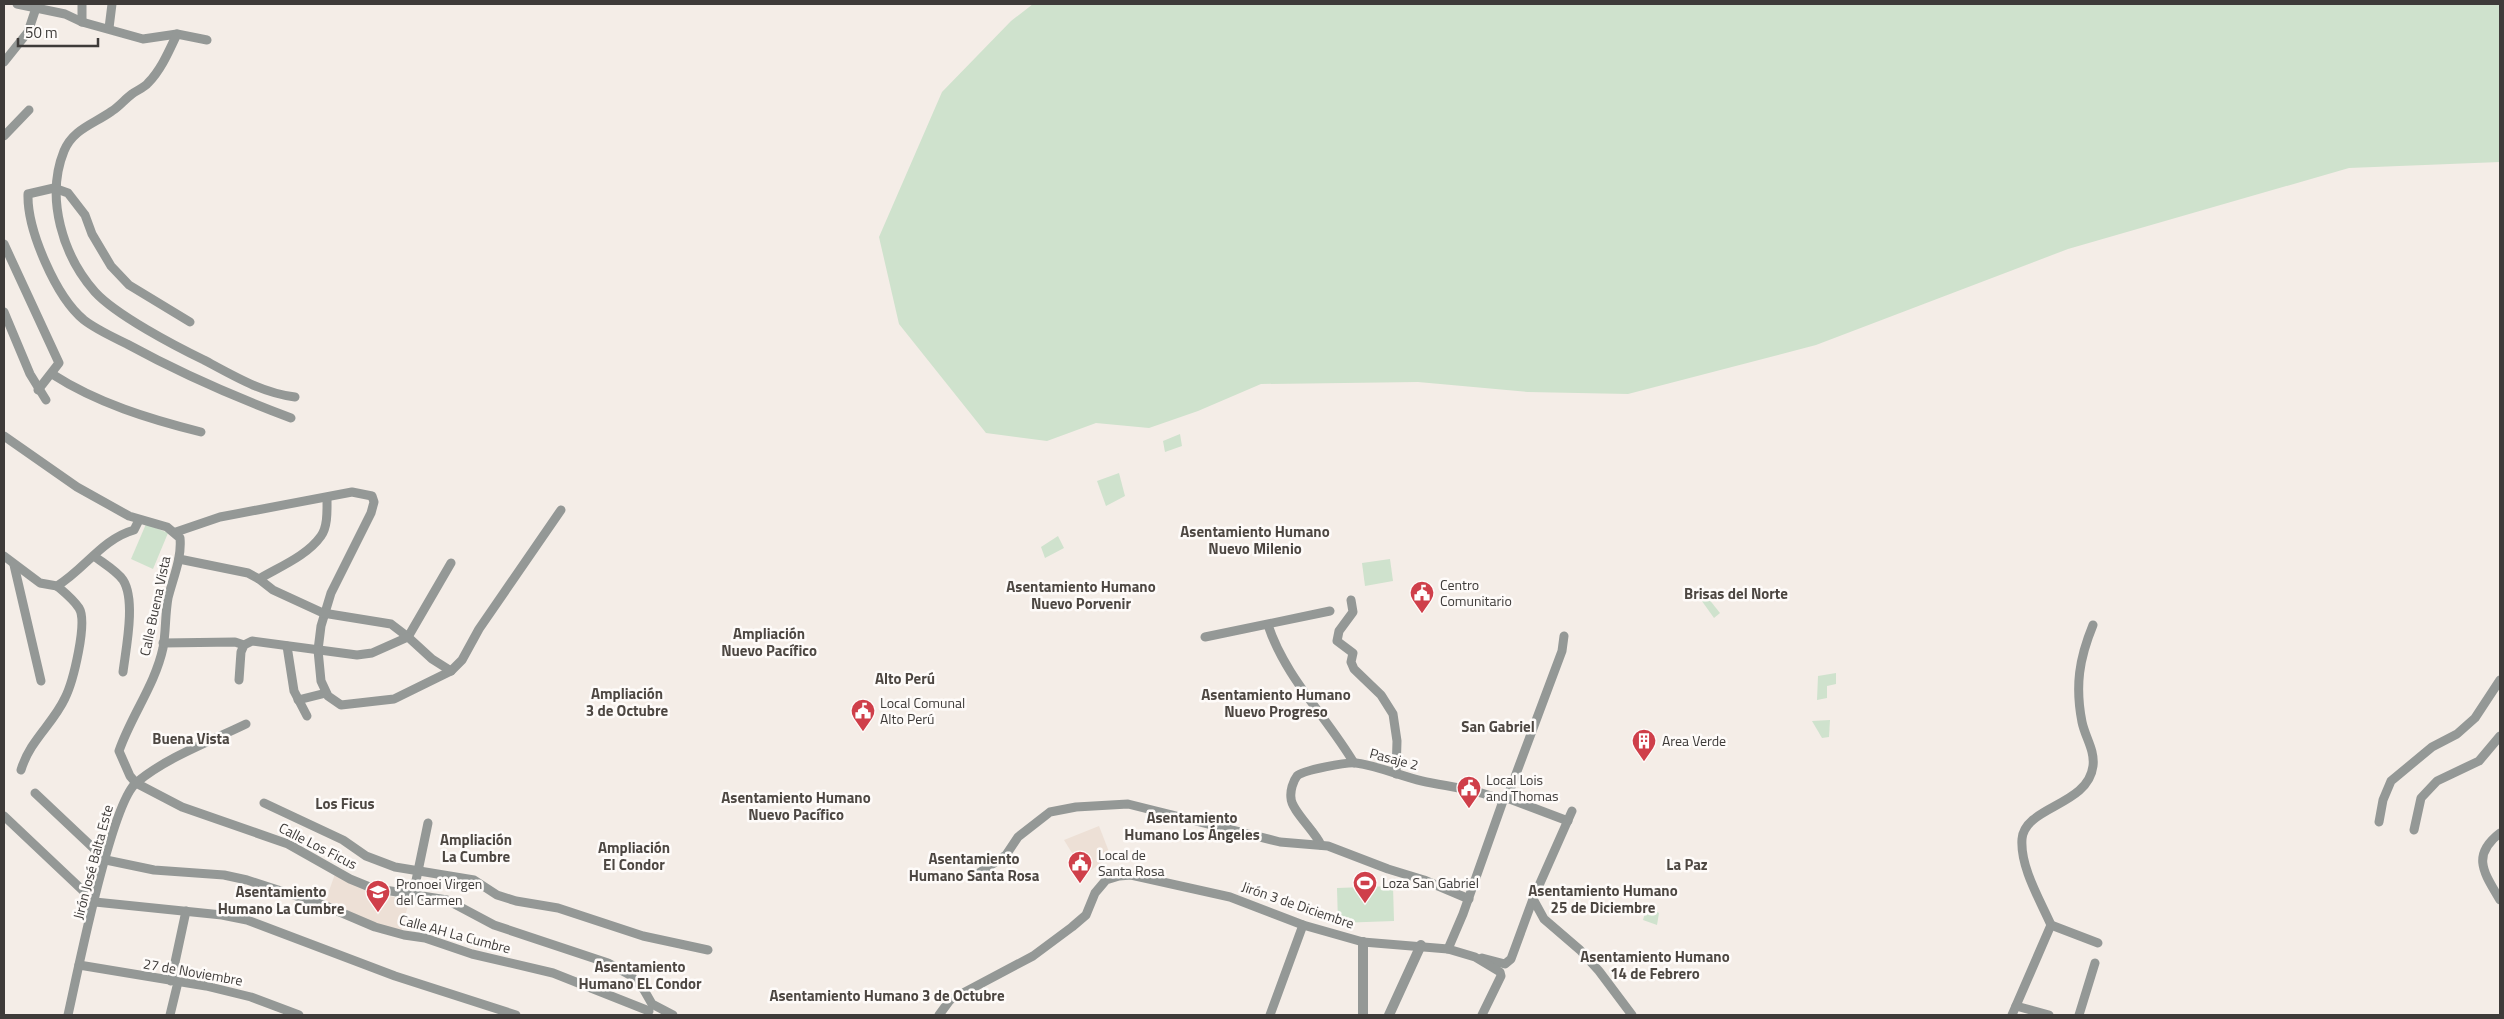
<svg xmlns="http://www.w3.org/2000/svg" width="2504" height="1019" font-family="'Titillium Web',sans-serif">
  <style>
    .built { fill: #ede0d6 }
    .green { fill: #cfe2cd }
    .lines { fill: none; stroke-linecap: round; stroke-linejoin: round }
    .minor { stroke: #949896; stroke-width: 9 }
    .tertiary { stroke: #949896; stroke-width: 10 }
    .labels { text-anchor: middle; stroke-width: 5; stroke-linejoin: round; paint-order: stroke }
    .poi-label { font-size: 14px; fill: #3e3b39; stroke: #fefbf9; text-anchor: start }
    .street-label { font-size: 14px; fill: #3e3b39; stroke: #fefbf9 }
    .neighbourhood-label { font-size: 15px; font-weight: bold; fill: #4d4742; stroke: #fefbf9 }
  </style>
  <rect width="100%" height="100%" fill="#f4ede7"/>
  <g class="built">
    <polygon points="1099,826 1111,857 1085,874 1064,840"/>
    <polygon points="335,874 373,892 409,901 401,932 376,925 325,902"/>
  </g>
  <g class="green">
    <polygon points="1033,4 2500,4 2500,162 2349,168 2068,249 1816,345 1628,394 1528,392 1418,382 1261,384 1198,411 1149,428 1096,423 1047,441 986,433 899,324 879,237 942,92 1011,21"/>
    <polygon points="1180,434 1182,446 1165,452 1163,441"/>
    <polygon points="1119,473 1125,496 1106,506 1097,481"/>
    <polygon points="146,524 168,533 153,569 131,559"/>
    <polygon points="1058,536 1064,548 1045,558 1041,547"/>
    <polygon points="1390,559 1393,581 1365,586 1362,563"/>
    <polygon points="1704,593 1720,613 1714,618 1699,597"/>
    <polygon points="1836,673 1836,684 1827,686 1827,698 1817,700 1818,676"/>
    <polygon points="1830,720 1829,737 1822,738 1812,721"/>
    <polygon points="1393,886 1394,921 1338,923 1337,888"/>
    <polygon points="1647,906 1659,913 1657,925 1643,920"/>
  </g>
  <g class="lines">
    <g class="minor">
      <polyline points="17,4 65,14 82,22 143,39 177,34 207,40"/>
      <polyline points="82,22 82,4"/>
      <polyline points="109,28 112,4"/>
      <path d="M 177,34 C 169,51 161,70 148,83 C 144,88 137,90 132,94 C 125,99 120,106 112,111 C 94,124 73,129 64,151 C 45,198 63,256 95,292 C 116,315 175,346 204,360 C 234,376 262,393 295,397"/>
      <polyline points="4,62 28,32 37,5"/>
      <polyline points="4,136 29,110"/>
      <polyline points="4,244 59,363 38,390"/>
      <polyline points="4,312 30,374 46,400"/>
      <path d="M 190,322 L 129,285 L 111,266 L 92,234 L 85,215 L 68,193 L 54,188 L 28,194 C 27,230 56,297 84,320 C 97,330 113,337 127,344 C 180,373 235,397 291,418"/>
      <path d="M 52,374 C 97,403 149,419 201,432"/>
      <path d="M 4,436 L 77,487 L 129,516 L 167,527 L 180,538 C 182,558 173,578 168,598 C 165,615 166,632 163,648 C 155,685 131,716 119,751 L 130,776 L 136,783 L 182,807 L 288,844 L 350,879 L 372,888 L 447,900 L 494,925 L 608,963 L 630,975 L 644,990 L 652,1004 L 673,1015"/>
      <polyline points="176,532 220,517 352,492 372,496 374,502 371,513 331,593 321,626 318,650 321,681 328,696 341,705 394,699 451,671 462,660 479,629 561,510"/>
      <path d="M 4,556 L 40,583 L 57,586 C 85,569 102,539 134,530 L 139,520"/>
      <path d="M 94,556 C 103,563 117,571 123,580 C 136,600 126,648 123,672"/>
      <polyline points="179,559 248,573 259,579 273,590 323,613 391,624 408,637 451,563"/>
      <polyline points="14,565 41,681"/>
      <path d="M 259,579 C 279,567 307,556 321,536 C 328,526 327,510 327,498"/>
      <polyline points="1351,600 1353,612 1339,631 1337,641 1353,653 1351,662 1354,669 1381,695 1393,714 1397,741 1396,774"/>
      <path d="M 1268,625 C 1285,677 1326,716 1354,763"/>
      <polyline points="1205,637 1330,611"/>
      <polyline points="163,643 235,642 244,645"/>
      <polyline points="287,646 294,691 307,716"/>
      <polyline points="239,680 241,652 244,645 252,641 357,655 372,653 408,637 432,659 451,671"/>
      <polyline points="298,700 326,693"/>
      <path d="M 21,770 C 30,740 53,724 65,698 C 73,682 88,622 79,608 C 73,599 64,592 57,586"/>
      <polyline points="35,793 106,860 154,870 224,875 247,880 321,904 375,927 404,935 425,938 472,954 553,973 649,1011"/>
      <polyline points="1507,798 1568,821"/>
      <polyline points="264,803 343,840 366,856 395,867 474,880 497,895 516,901 558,908 643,936 708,950"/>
      <polyline points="4,816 95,902 222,915 247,920 395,976 516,1015"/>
      <polyline points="2379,822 2383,800 2391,781 2432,747 2457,734 2475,718 2500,680"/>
      <polyline points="2414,830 2421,798 2437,781 2479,761 2500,736"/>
      <path d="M 2500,833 C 2470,856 2485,874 2500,900"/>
      <path d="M 1321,845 C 1315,831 1291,810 1291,798 C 1290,791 1293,781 1297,776 C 1303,770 1347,762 1356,763 C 1379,766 1400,776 1422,781 C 1449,787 1478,789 1503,801"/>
      <polyline points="973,877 1006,855 1018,837 1050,812 1076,807 1128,804 1280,842 1328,846 1388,869 1424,880 1469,899"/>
      <polyline points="413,895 428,823"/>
      <polyline points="1533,899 1544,919 1580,950 1599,971 1632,1015"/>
      <polyline points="2051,925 2098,943"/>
      <polyline points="1448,949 1463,914 1503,801 1507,798 1562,651 1564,636"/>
      <polyline points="1482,958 1505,964 1511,959 1533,899 1572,811"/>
      <polyline points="79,965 206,986 251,997 299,1015"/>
      <polyline points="171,981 186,911"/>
      <polyline points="2016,1006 2049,1015"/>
      <path d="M 68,1015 C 77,975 111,804 136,783 C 165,758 211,741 246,724"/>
      <polyline points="170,1015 178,982"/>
      <polyline points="939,1015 950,1000 1033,956 1072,927 1086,915 1095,893 1106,880 1119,876 1131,875 1230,897 1303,925 1363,942 1448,949 1475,957 1500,972 1501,976 1482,1015"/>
      <polyline points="1270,1015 1303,925"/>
      <path d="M 2012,1015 L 2051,925 C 2040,900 2020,867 2022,839 C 2025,806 2088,806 2093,766 C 2095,750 2085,737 2082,722 C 2075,686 2079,659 2093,625"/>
      <polyline points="2079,1015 2095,963"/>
    </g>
    <g class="tertiary">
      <polyline points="1363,1015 1363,942"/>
      <polyline points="1389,1015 1421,945"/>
    </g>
  </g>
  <defs>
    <symbol id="civic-pin" viewBox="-11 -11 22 30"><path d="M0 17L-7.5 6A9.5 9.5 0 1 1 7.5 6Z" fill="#cf3f4a" stroke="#fefbf9"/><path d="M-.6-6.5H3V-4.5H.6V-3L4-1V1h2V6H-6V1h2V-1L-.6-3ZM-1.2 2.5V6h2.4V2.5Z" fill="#fff"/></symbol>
    <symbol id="building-pin" viewBox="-11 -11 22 30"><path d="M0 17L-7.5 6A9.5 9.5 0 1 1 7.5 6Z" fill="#cf3f4a" stroke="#fefbf9"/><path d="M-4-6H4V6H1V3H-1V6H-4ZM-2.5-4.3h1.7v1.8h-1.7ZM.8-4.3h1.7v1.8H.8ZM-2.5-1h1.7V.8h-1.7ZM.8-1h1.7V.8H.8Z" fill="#fff"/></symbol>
    <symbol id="stadium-pin" viewBox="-11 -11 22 30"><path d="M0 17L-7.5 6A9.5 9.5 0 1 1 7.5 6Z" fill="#cf3f4a" stroke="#fefbf9"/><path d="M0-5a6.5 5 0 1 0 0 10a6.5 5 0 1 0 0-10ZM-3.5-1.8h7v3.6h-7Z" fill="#fff"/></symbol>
    <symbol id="school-pin" viewBox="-11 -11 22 30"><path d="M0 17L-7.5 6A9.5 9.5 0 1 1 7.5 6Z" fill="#cf3f4a" stroke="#fefbf9"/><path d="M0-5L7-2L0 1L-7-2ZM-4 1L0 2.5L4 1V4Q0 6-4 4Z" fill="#fff"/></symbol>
  </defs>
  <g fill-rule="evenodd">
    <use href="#civic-pin" x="1408" y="579" width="28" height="38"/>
    <use href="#civic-pin" x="849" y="697" width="28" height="38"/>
    <use href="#building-pin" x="1630" y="727" width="28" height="38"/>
    <use href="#civic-pin" x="1455" y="774" width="28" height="38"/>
    <use href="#civic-pin" x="1066" y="849" width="28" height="38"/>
    <use href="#stadium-pin" x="1351" y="869" width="28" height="38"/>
    <use href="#school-pin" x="364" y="878" width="28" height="38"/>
  </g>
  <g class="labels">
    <g class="poi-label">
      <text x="1440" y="590">Centro<tspan x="1440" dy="16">Comunitario</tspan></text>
      <text x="880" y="708">Local Comunal<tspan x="880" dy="16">Alto Perú</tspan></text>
      <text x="1662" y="746">Area Verde</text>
      <text x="1486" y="785">Local Lois<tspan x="1486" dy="16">and Thomas</tspan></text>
      <text x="1098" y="860">Local de<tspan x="1098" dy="16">Santa Rosa</tspan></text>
      <text x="1382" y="888">Loza San Gabriel</text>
      <text x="396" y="889">Pronoei Virgen<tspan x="396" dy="16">del Carmen</tspan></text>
    </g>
    <g class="street-label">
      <text transform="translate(155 606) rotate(-78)" y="5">Calle Buena Vista</text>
      <text transform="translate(1394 759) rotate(15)" y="5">Pasaje 2</text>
      <text transform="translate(318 846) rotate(27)" y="5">Calle Los Ficus</text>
      <text transform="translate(93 862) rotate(-75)" y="5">Jirón José Balta Este</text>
      <text transform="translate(1298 905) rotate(19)" y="5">Jirón 3 de Diciembre</text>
      <text transform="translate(455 934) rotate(15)" y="5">Calle AH La Cumbre</text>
      <text transform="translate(193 972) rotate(10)" y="5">27 de Noviembre</text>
    </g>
    <g class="neighbourhood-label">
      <text x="1255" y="537">Asentamiento Humano<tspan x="1255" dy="17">Nuevo Milenio</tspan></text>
      <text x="1081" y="592">Asentamiento Humano<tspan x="1081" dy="17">Nuevo Porvenir</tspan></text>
      <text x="1736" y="599">Brisas del Norte</text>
      <text x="769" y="639">Ampliación<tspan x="769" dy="17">Nuevo Pacífico</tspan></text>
      <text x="905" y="684">Alto Perú</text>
      <text x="627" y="699">Ampliación<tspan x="627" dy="17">3 de Octubre</tspan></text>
      <text x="1276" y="700">Asentamiento Humano<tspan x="1276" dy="17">Nuevo Progreso</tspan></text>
      <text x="1498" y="732">San Gabriel</text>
      <text x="191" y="744">Buena Vista</text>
      <text x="796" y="803">Asentamiento Humano<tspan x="796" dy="17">Nuevo Pacífico</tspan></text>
      <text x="345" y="809">Los Ficus</text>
      <text x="1192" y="823">Asentamiento<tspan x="1192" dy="17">Humano Los Ángeles</tspan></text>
      <text x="476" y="845">Ampliación<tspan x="476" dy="17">La Cumbre</tspan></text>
      <text x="634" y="853">Ampliación<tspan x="634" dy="17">El Condor</tspan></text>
      <text x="974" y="864">Asentamiento<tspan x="974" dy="17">Humano Santa Rosa</tspan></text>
      <text x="1687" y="870">La Paz</text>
      <text x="1603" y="896">Asentamiento Humano<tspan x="1603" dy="17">25 de Diciembre</tspan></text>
      <text x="281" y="897">Asentamiento<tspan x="281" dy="17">Humano La Cumbre</tspan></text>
      <text x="1655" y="962">Asentamiento Humano<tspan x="1655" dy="17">14 de Febrero</tspan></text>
      <text x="640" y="972">Asentamiento<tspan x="640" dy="17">Humano EL Condor</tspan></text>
      <text x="887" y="1001">Asentamiento Humano 3 de Octubre</text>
    </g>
  </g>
  <rect width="2504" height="1019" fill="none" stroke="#3e3b39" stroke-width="10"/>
  <path d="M18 38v8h80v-8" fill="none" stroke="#3e3b39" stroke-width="2.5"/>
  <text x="25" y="38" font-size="15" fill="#3e3b39" stroke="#fefbf9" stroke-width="4" paint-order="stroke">50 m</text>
</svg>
